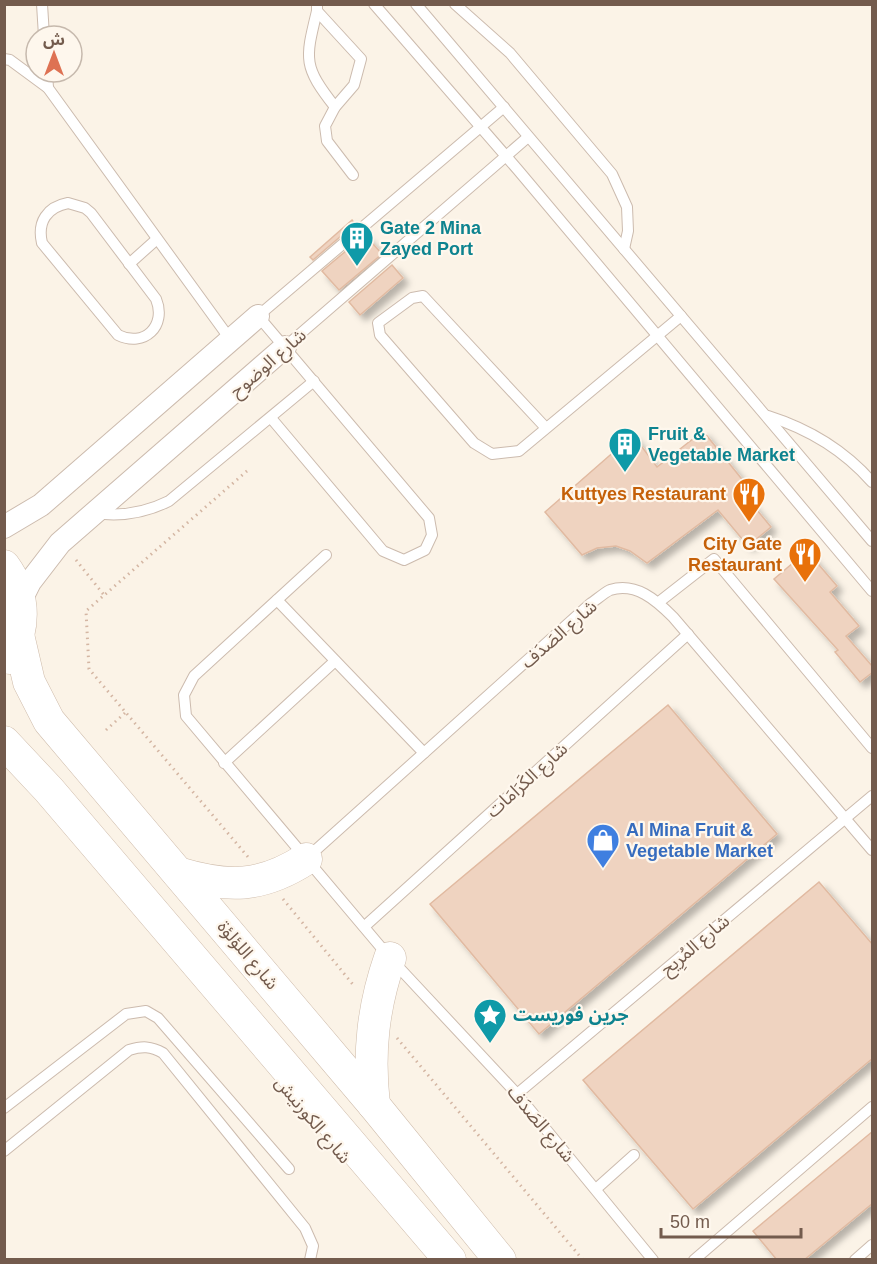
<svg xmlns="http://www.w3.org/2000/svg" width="877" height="1264" font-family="Helvetica,'Noto Sans Arabic',sans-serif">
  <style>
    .building { fill: #efd3c0; stroke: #e1baa1; stroke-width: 1.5; filter: url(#shadow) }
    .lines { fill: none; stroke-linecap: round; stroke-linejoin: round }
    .lane-casing { stroke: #ccbbae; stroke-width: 12 }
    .street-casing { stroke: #ccbbae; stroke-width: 24 }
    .secondary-casing { stroke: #cfbcab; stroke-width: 33 }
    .path { stroke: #d4b6a3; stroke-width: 3; stroke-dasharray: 1.5 4.5; stroke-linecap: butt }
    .lane { stroke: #fff; stroke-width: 10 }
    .street { stroke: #fff; stroke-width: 22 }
    .secondary { stroke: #fff; stroke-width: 32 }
    .labels { text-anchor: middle; stroke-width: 4.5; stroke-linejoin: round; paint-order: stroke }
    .culture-label { font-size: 18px; font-weight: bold; fill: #0d838f; stroke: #fef7ed; text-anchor: start }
    .street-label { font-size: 18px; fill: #735b4d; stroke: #fef7ed }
    .food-label { font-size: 18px; font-weight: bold; fill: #c56008; stroke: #fef7ed; text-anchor: end }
    .shop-label { font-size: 18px; font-weight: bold; fill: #366cbe; stroke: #fef7ed; text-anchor: start }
  </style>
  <defs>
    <filter id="shadow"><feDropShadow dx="5.5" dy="5.5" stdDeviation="3" flood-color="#0004"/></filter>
  </defs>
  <rect width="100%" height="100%" fill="#fbf3e7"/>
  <g class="building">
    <polygon points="352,220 355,224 313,260 310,257"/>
    <polygon points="365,235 382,254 339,290 322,271"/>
    <polygon points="392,265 403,278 360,315 349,302"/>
    <polygon points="703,431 749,488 743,493 771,527 748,546 718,510 647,563 630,551 616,546 597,548 582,555 545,512 633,435 657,467"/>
    <polygon points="807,551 837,586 830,592 859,626 846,636 873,667 873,672 860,682 835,652 838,650 774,579"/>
    <polygon points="668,705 777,834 539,1034 430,904"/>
    <polygon points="819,882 873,945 873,1058 693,1209 583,1080"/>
    <polygon points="873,1131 873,1203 804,1260 777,1260 753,1231"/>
  </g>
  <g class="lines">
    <defs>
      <g id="lane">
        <polyline points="42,4 44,36"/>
        <polyline points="317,4 317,11 361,59 354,85 335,107 325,126 327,141 353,175"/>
        <polyline points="374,4 518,170 872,591"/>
        <polyline points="416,4 872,541"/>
        <polyline points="455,4 510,53 612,174 627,207 628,231 624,249"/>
        <path d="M 317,11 C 305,60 303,66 335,107"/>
        <polyline points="4,59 10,60 48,88 230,339"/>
        <polyline points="47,72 48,88"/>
        <path d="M 68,203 L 85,208 L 91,213 L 156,299 C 167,326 144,348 118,335 L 42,243 C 37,222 47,207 68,203 Z"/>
        <polyline points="129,264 157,239"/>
        <polyline points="285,347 528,137"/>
        <path d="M 768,416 C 809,429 844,450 872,482"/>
        <polyline points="271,418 383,551 404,560 425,550 432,535 429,518 258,316 504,107"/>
        <polyline points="546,428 423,296 412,298 378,323 380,335 474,443 492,454 519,451 681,316"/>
        <path d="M 95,513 C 122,517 145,513 169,501 L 314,381"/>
        <polyline points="326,555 194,676 184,695 186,716 390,958 517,1094 653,1260"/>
        <polyline points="277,600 424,753"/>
        <polyline points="659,602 714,559 872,748"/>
        <polyline points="224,763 335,661"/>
        <path d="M 308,857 L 590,604 C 596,600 604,593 610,590 C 636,582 656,600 673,617 L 872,850"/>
        <polyline points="365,926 688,634"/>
        <polyline points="517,1094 872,796"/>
        <polyline points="4,1108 126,1014 146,1011 158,1018 289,1169"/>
        <path d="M 4,1151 L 129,1050 C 142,1046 151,1046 163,1053 L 305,1228 L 313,1246 L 310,1260"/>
        <polyline points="596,1189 634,1155"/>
        <polyline points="694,1260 872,1107"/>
        <polyline points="855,1260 872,1245"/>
      </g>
      <g id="street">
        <polyline points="4,527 41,505 258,316"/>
        <polyline points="21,600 30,582 60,543 285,347"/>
      </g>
      <g id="secondary">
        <path d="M 4,566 C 26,596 25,626 10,658"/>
        <polyline points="19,639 29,682 49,721 374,1105 500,1260"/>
        <polyline points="4,742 49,790 450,1260"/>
        <path d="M 178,873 C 228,888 261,888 306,859"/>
        <path d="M 374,1105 C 368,1053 373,1007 390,958"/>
      </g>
    </defs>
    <use href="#lane" class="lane-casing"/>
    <use href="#street" class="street-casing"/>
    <use href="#secondary" class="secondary-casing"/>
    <g class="path">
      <polyline points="247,471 86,611 89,669 248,857"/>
      <polyline points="76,560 104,595"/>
      <polyline points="106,730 125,713"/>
      <polyline points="283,899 355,987"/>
      <polyline points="397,1038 583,1260"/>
    </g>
    <use href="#lane" class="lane"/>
    <use href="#street" class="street"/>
    <use href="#secondary" class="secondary"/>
  </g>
  <defs>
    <symbol id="building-pin" viewBox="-11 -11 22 30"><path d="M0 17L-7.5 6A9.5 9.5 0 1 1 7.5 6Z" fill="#0f9aa8" stroke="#fef7ed"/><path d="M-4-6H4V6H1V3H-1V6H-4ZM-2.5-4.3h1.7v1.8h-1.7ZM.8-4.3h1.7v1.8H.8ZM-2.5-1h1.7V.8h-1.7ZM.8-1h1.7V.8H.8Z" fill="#fff"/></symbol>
    <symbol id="restaurant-pin" viewBox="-11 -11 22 30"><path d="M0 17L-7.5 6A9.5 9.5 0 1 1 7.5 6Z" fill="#e8710a" stroke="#fef7ed"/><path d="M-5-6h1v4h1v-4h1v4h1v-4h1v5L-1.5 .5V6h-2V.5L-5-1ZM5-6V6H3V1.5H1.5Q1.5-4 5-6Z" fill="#fff"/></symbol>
    <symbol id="shop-pin" viewBox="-11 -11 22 30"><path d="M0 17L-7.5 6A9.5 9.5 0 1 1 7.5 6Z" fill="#3f7fe0" stroke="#fef7ed"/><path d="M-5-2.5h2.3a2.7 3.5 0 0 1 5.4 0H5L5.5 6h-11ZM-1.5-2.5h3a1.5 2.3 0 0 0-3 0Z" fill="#fff"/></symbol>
    <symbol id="sight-pin" viewBox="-11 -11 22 30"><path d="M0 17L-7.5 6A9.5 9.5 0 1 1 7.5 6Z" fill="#0f9aa8" stroke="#fef7ed"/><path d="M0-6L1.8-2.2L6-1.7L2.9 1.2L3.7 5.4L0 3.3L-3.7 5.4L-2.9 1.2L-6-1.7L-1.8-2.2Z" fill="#fff"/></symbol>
  </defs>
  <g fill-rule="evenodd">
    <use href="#building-pin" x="338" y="219" width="38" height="52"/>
    <use href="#building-pin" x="606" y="425" width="38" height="52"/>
    <use href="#restaurant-pin" x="730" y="475" width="38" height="52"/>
    <use href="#restaurant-pin" x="786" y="535" width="38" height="52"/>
    <use href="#shop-pin" x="584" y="821" width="38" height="52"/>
    <use href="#sight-pin" x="471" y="996" width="38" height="52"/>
  </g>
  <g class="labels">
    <g class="culture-label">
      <text x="380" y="234">Gate 2 Mina<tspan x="380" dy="21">Zayed Port</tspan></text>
      <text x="648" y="440">Fruit &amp;<tspan x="648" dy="21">Vegetable Market</tspan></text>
      <text x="513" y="1021">جرين فوريست</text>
    </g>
    <g class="street-label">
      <text transform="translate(268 363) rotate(-41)" y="6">شارع الوضوح</text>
      <text transform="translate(559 634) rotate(-41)" y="6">شارع الصَدَف</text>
      <text transform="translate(527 780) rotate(-42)" y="6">شارع الكَرَامَات</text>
      <text transform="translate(695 945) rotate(-40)" y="6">شارع المُرِيح</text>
      <text transform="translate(248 955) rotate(50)" y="6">شارع اللؤلؤة</text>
      <text transform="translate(313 1120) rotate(50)" y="6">شارع الكورنيش</text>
      <text transform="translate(541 1124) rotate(50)" y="6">شارع الصَدَف</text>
    </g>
    <g class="food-label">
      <text x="726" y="500">Kuttyes Restaurant</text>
      <text x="782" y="550">City Gate<tspan x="782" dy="21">Restaurant</tspan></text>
    </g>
    <g class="shop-label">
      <text x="626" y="836">Al Mina Fruit &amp;<tspan x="626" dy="21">Vegetable Market</tspan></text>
    </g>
  </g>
  <rect width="877" height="1264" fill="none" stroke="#735b4d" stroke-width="12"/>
  <g transform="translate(54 54)"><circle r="28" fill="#fef7ed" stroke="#c6b9ad" stroke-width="1.5"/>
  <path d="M0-4.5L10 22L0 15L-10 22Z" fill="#de7253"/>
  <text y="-9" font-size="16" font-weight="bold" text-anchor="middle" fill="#735b4d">ش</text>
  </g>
  <path d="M661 1228v9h140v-9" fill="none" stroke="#735b4d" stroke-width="3"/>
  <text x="670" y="1228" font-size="18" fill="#735b4d" stroke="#fef7ed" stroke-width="4.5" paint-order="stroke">50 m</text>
</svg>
